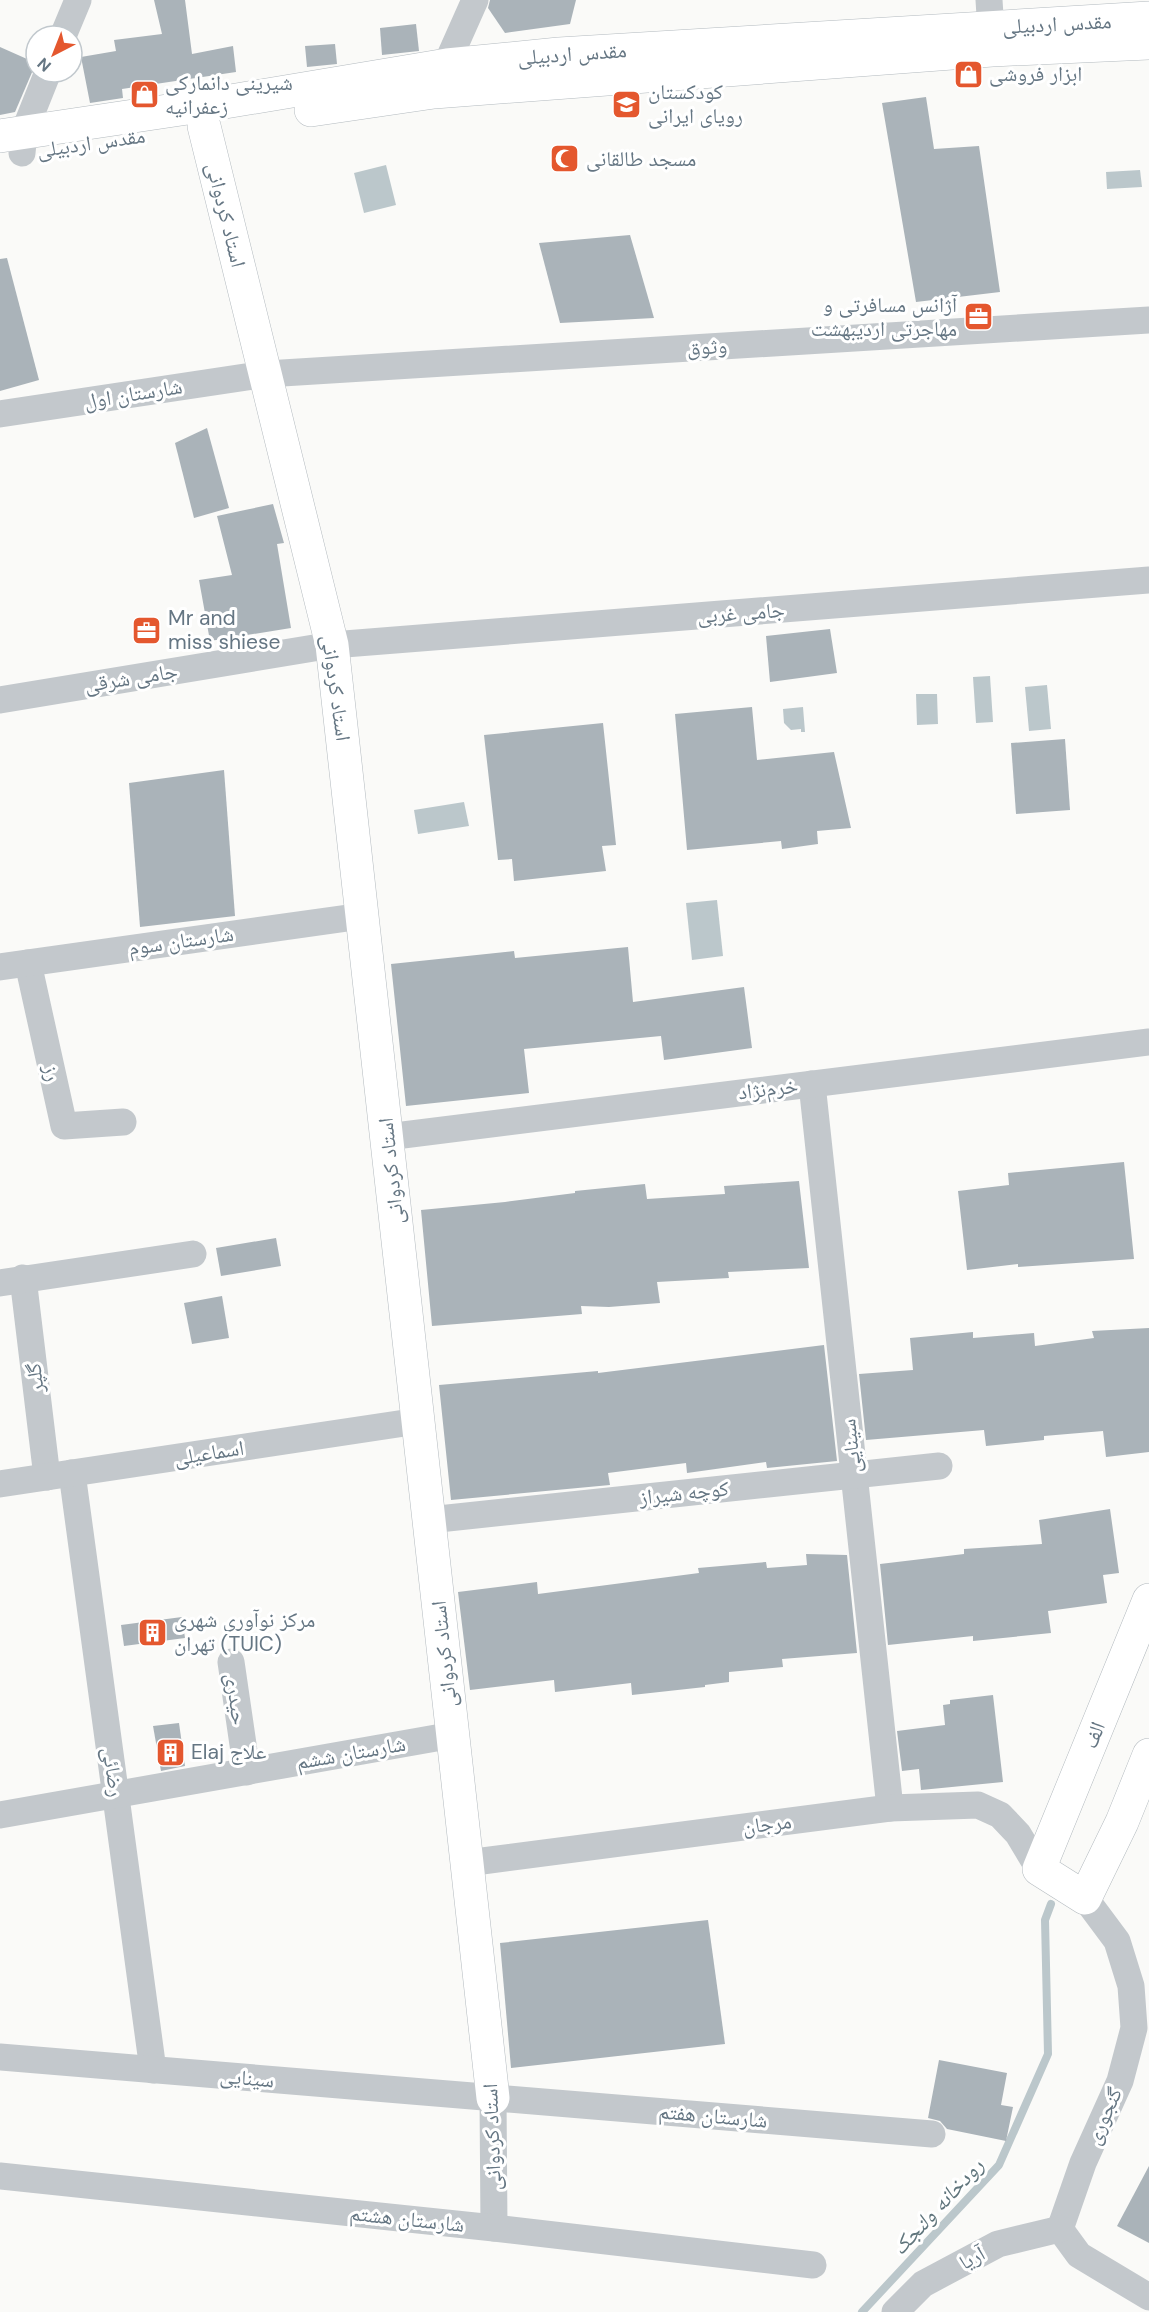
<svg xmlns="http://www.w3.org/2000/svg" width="1149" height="2312" font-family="'DM Sans','Noto Naskh Arabic',sans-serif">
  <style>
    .water { fill: #bbc7cb }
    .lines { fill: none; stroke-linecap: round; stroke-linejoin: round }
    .stream { stroke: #bbc7cb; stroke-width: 8 }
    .building { fill: #aab3b9 }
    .secondary-casing { stroke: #b3babf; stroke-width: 34 }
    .street { stroke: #c3c8cc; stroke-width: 27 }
    .secondary { stroke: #fff; stroke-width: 33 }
    .labels { text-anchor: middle; stroke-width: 6; stroke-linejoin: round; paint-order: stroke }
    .street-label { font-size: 21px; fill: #657683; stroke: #fff }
    .poi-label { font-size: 21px; fill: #657683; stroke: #fff; text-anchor: start }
    .water-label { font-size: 22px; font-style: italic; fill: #60757c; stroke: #fff }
  </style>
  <rect width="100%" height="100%" fill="#fafaf8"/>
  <g class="water">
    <polygon points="386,165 396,205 364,213 354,173"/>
    <polygon points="1140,170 1142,187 1107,189 1106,172"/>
    <polygon points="990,676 993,722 976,723 973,677"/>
    <polygon points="1047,685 1051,729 1029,731 1025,687"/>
    <polygon points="916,694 937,694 938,724 917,725"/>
    <polygon points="803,707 805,732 801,732 801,729 791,730 784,723 783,709"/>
    <polygon points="464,802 469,826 418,834 414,810"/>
    <polygon points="717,900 723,956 692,960 686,903"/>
  </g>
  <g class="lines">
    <polyline class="stream" points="862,2312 999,2165 1048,2054 1045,1920 1051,1904"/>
  </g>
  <g class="building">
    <polygon points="154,0 185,0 192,54 233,46 236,72 122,89 123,98 90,103 81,57 116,51 114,40 162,34"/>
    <polygon points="490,0 576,0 570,24 505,33 488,8"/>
    <polygon points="416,24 419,51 382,55 380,28"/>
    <polygon points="335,44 337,64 307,67 305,46"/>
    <polygon points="0,47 36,63 15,112 0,115"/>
    <polygon points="926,97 934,149 979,146 1000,292 916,302 882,103"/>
    <polygon points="630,235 654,318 560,323 539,243"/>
    <polygon points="7,258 39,380 0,391 0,259"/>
    <polygon points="207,428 229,508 194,518 175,443"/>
    <polygon points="273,504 284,543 277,544 291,628 210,641 199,580 232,575 217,516"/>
    <polygon points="830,629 837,673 770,682 766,636"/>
    <polygon points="752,707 757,760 834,752 851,828 817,831 818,844 782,849 781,841 687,850 675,714"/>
    <polygon points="603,723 616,845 602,846 606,871 514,881 512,859 498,860 484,735"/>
    <polygon points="1065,739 1070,810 1016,814 1011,743"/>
    <polygon points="224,770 235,916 140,927 129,783"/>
    <polygon points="628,947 633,1002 744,987 752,1048 664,1060 661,1036 524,1049 529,1093 406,1106 391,964 514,951 515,958"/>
    <polygon points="1124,1162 1134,1259 1018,1267 1018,1264 967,1270 958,1191 1009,1185 1008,1173"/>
    <polygon points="799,1181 809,1268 728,1272 729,1278 657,1282 660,1303 609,1307 581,1306 582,1314 432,1326 421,1210 505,1202 575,1193 575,1191 645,1184 647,1199 725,1194 724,1186"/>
    <polygon points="276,1238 281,1266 221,1276 216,1248"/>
    <polygon points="222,1296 229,1338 192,1344 184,1303"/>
    <polygon points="1149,1328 1149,1452 1106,1457 1103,1431 1044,1436 1044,1440 986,1446 984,1430 866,1440 859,1374 913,1370 910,1338 973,1332 973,1338 1034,1333 1035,1346 1094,1338 1092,1331"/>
    <polygon points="824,1345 837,1461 767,1468 766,1462 687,1473 686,1463 608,1473 610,1485 451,1500 439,1385 598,1371 598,1373"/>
    <polygon points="1110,1509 1119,1573 1103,1575 1107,1603 1048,1611 1051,1633 973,1641 973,1636 888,1645 880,1564 964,1554 964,1549 1042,1544 1039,1520"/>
    <polygon points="806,1554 847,1555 857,1653 782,1659 783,1667 729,1672 729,1682 705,1685 705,1687 632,1695 631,1683 555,1692 554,1680 470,1690 458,1592 537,1582 538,1594 699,1573 698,1568 766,1562 767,1568 807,1565"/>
    <polygon points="182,1617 185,1638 124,1646 121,1625"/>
    <polygon points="993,1695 1003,1782 921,1790 919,1769 902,1771 897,1731 945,1725 943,1705 950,1704 950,1700"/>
    <polygon points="179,1723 185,1766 161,1771 153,1726"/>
    <polygon points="708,1920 725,2044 511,2068 500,1943"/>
    <polygon points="939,2060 1007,2073 1001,2105 1013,2107 1006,2141 947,2129 940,2121 928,2118"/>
    <polygon points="1149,2166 1149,2243 1117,2226"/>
  </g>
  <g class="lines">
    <defs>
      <g id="secondary">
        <polyline points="311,110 434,92 992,50 1149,43"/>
        <polyline points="204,126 332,645 493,2098"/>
        <polyline points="0,136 201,106 447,65 559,54 1149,18"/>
        <polyline points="1149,1600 1039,1869 1085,1898 1122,1822 1149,1755"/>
      </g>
    </defs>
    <use href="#secondary" class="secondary-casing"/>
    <g class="street">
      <polyline points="989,0 992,47"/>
      <polyline points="63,36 78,0"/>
      <polyline points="439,81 475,0"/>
      <polyline points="22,153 24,132 48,72"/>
      <polyline points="0,414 266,374 1149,320"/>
      <polyline points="0,700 332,645 1149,580"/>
      <polyline points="28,963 64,1126 123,1122"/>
      <polyline points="0,967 362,916"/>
      <polyline points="812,1084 890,1808"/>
      <polyline points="387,1137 1149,1042"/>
      <polyline points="23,1278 47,1477"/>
      <polyline points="0,1283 193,1254"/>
      <polyline points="72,1473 153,2070"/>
      <polyline points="0,1484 418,1421"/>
      <polyline points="429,1520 939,1466"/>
      <polyline points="231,1662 247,1772"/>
      <polyline points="0,1815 453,1735"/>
      <polyline points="467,1863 890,1808 978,1805 1000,1815 1018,1834 1039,1869"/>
      <polyline points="1085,1898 1117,1941 1131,1986 1134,2028 1120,2081 1083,2163 1060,2229 1079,2255 1149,2297"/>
      <polyline points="0,2057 932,2134"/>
      <polyline points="493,2098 494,2228"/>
      <polyline points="0,2176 494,2228 813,2265"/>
      <polyline points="895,2312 923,2284 998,2244 1060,2229"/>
    </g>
    <use href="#secondary" class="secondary"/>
  </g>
  <defs>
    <symbol id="shop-square" viewBox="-11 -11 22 22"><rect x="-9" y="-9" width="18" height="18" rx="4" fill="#e4572e" stroke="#fff"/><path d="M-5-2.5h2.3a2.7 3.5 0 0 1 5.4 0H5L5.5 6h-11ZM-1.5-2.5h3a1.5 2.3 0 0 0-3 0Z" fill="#fff"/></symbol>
    <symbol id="school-square" viewBox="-11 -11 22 22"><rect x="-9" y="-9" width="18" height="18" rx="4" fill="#e4572e" stroke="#fff"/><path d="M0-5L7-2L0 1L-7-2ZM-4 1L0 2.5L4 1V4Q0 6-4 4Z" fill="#fff"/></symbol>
    <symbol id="mosque-square" viewBox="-11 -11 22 22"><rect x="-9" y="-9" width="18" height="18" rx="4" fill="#e4572e" stroke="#fff"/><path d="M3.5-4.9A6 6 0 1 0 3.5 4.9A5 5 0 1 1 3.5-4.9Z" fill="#fff"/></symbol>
    <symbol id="office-square" viewBox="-11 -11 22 22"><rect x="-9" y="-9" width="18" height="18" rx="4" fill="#e4572e" stroke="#fff"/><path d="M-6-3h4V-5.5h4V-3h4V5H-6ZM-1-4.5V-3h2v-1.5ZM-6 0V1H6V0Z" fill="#fff"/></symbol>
    <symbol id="building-square" viewBox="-11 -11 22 22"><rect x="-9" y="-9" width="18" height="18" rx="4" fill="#e4572e" stroke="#fff"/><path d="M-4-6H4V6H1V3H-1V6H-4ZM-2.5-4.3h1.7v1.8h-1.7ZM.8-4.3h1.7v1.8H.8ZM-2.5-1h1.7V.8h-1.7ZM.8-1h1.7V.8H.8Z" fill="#fff"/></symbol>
  </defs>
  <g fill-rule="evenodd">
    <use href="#shop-square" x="952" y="58" width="33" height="33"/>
    <use href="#shop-square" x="128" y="78" width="33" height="33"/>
    <use href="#school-square" x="610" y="88" width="33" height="33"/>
    <use href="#mosque-square" x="548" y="142" width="33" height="33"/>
    <use href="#office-square" x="962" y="300" width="33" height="33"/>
    <use href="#office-square" x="130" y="614" width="33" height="33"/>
    <use href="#building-square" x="136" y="1616" width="33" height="33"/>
    <use href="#building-square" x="154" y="1736" width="33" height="33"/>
  </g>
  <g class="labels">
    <g class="street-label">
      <text transform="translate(1057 24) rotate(-3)" y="7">مقدس اردبیلی</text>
      <text transform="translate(572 54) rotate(-4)" y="7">مقدس اردبیلی</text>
      <text transform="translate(91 143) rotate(-8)" y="7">مقدس اردبیلی</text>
      <text transform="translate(226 215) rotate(76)" y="7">استاد کردوانی</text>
      <text transform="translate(707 347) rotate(-3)" y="7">وثوق</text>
      <text transform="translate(133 394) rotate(-9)" y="7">شارستان اول</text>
      <text transform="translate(741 613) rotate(-4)" y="7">جامی غربی</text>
      <text transform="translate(131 678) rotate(-9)" y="7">جامی شرقی</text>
      <text transform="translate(336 688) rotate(82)" y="7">استاد کردوانی</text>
      <text transform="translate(181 941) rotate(-8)" y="7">شارستان سوم</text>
      <text transform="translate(52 1073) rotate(78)" y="7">رز</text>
      <text transform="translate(768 1089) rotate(-7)" y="7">خرم‌نژاد</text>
      <text transform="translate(391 1171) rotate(-96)" y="7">استاد کردوانی</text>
      <text transform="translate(35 1378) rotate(-97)" y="7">گلپر</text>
      <text transform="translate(851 1446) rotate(-96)" y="7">سینایی</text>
      <text transform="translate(209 1453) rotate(-9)" y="7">اسماعیلی</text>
      <text transform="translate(684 1493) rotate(-6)" y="7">کوچه شیراز</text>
      <text transform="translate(444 1654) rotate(-96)" y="7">استاد کردوانی</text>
      <text transform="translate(236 1699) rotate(82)" y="7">حیدری</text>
      <text transform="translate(1094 1735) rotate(-68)" y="7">الف</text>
      <text transform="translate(351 1753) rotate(-10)" y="7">شارستان ششم</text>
      <text transform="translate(113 1772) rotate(82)" y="7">رضائی</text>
      <text transform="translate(767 1824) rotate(-7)" y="7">مرجان</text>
      <text transform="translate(247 2078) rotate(5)" y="7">سینایی</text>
      <text transform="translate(713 2116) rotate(5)" y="7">شارستان هفتم</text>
      <text transform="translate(1104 2116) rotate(-66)" y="7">گنجوری</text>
      <text transform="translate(492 2137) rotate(-92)" y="7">استاد کردوانی</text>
      <text transform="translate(407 2219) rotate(6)" y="7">شارستان هشتم</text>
      <text transform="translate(972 2258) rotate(-29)" y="7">آریا</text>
    </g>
    <g class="poi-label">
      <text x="989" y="81">ابزار فروشی</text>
      <text x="165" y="90">شیرینی دانمارکی<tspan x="165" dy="24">زعفرانیه</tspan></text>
      <text x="648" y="99">کودکستان<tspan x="648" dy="24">رویای ایرانی</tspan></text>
      <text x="586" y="166">مسجد طالقانی</text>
      <text x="957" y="312" text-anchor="end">آژانس مسافرتی و<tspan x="957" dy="24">مهاجرتی اردیبهشت</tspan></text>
      <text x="168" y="625">Mr and<tspan x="168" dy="24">miss shiese</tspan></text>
      <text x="174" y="1627">مرکز نوآوری شهری<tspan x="174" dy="24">تهران (TUIC)</tspan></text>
      <text x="191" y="1759">Elaj علاج</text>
    </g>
    <g class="water-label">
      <text transform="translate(937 2206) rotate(-47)" y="8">رودخانه ولنجک</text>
    </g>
  </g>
  <g transform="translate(54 54) rotate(222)"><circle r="28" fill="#ffffff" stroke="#c1c8cd" stroke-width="1.5"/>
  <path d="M0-4.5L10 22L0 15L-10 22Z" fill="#e4572e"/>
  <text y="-9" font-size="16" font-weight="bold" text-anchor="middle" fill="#657683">N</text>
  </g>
</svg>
